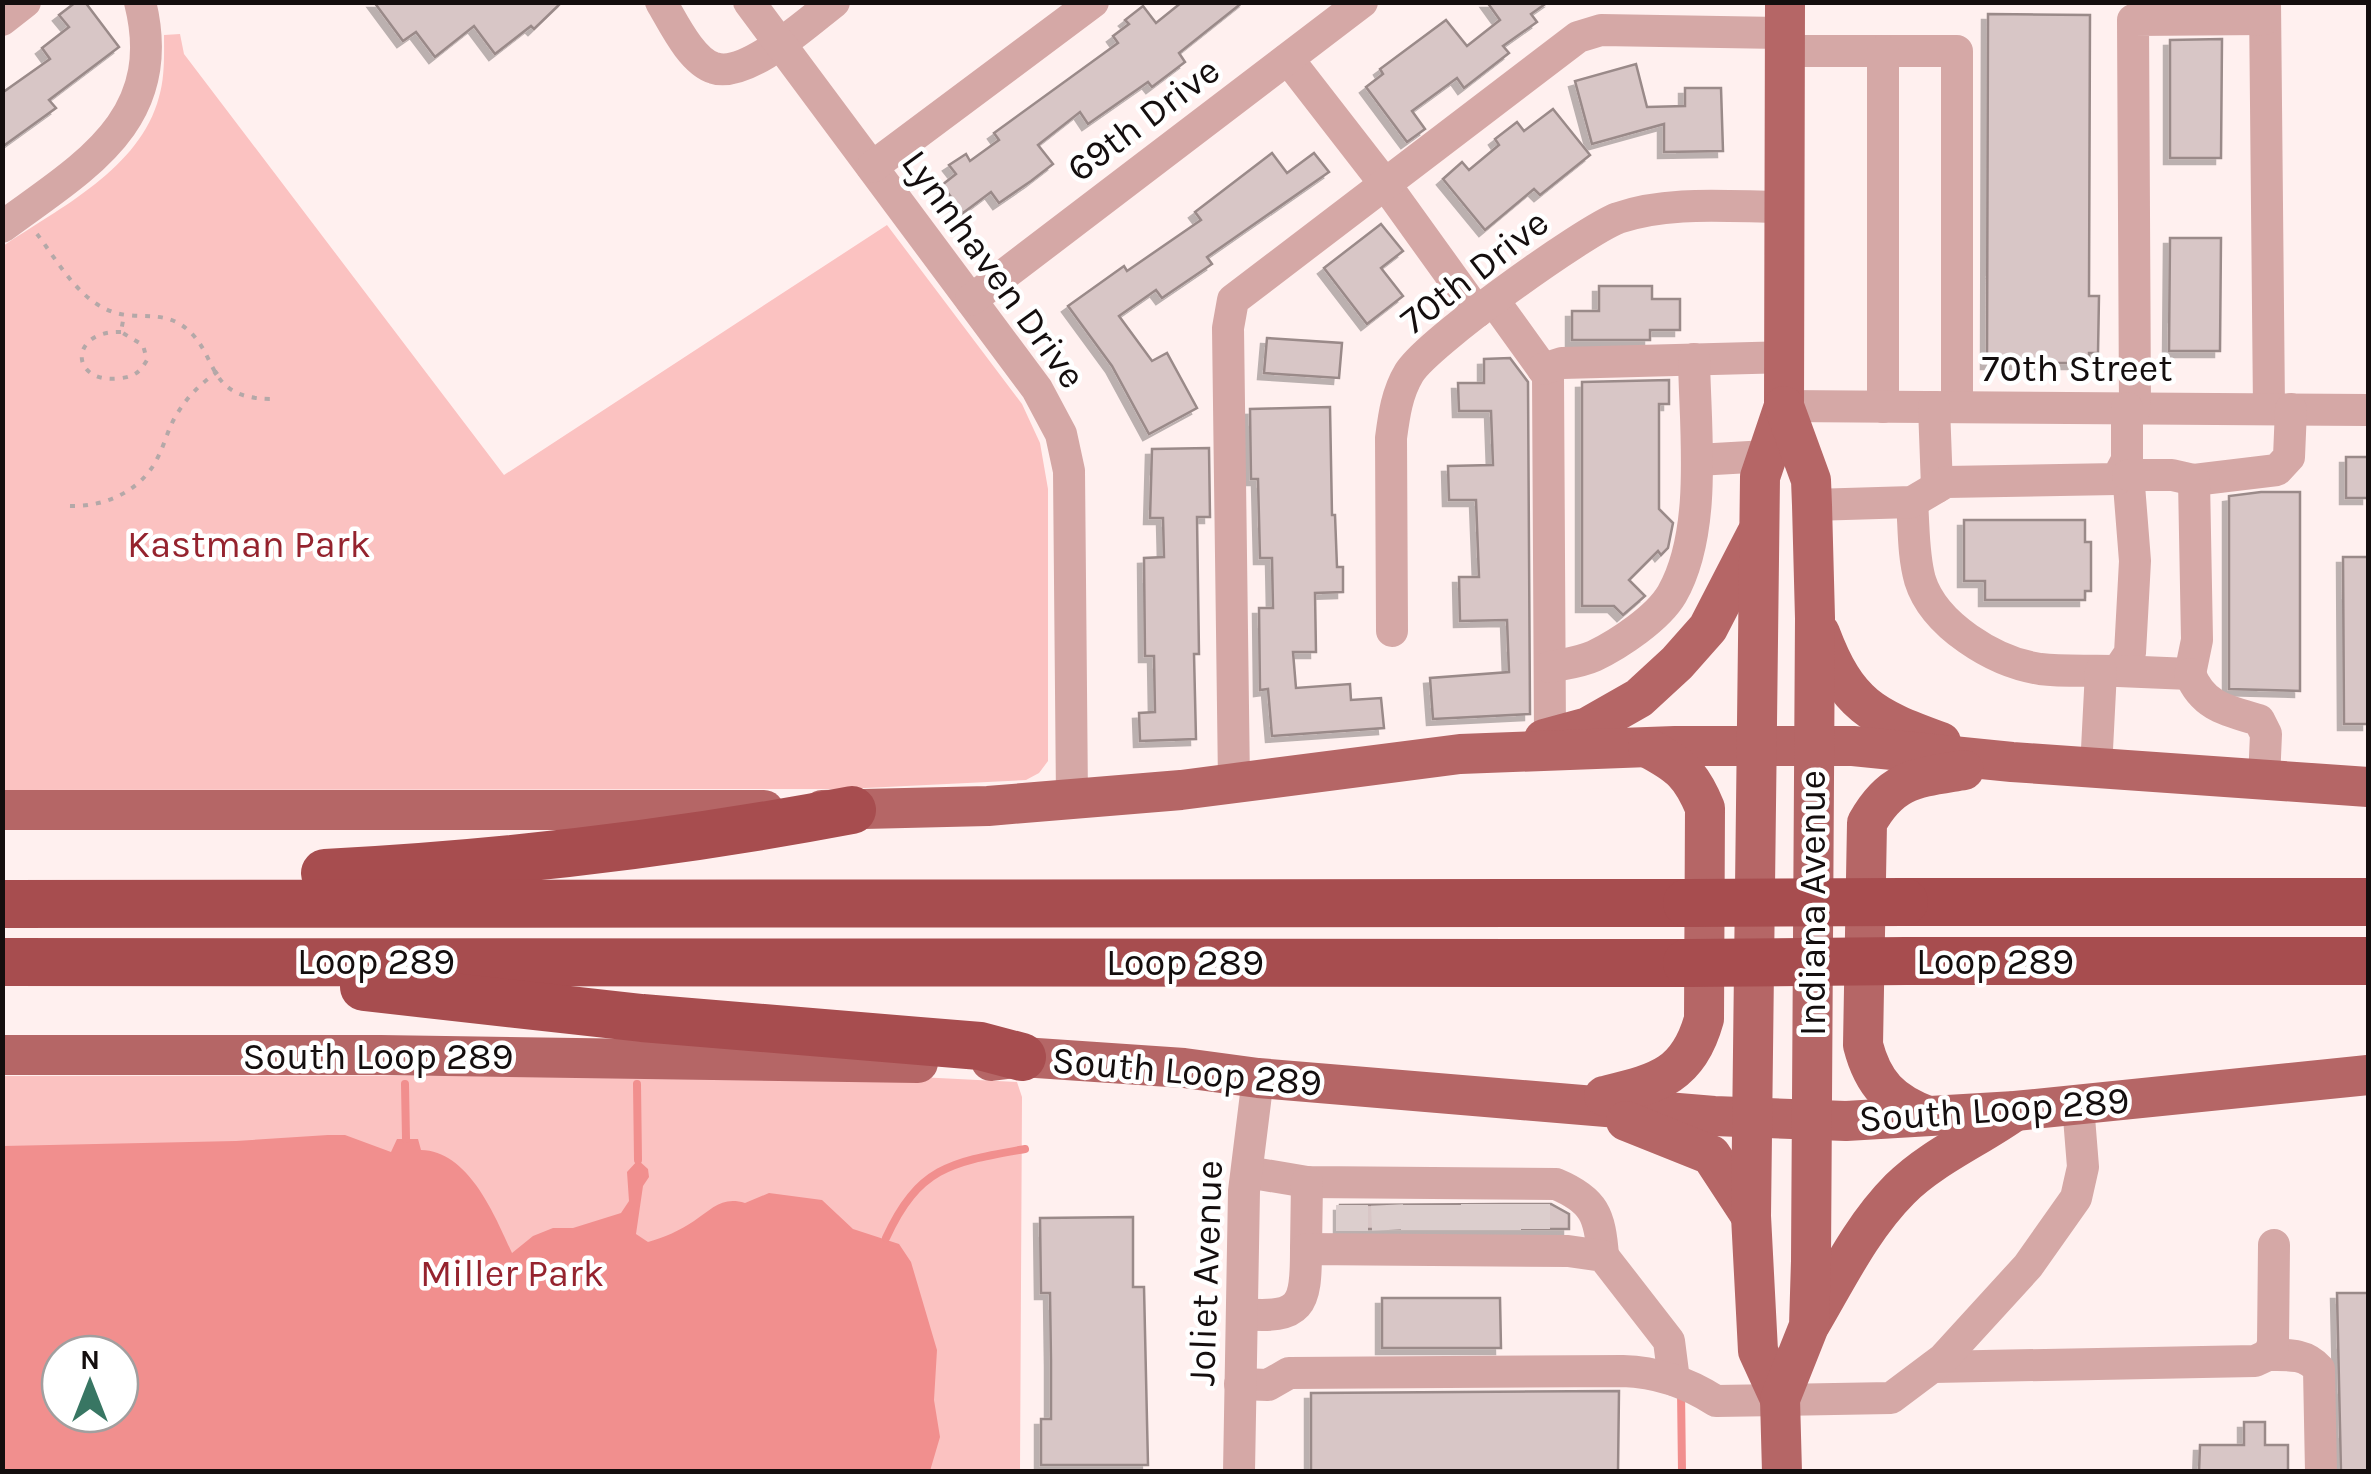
<svg xmlns="http://www.w3.org/2000/svg" width="2371" height="1474" font-family="Karla,sans-serif">
  <style>
    .green { fill: #fbc2c1; fill-rule: evenodd }
    .water { fill: #f18f8e; fill-rule: evenodd }
    .lines { fill: none; stroke-linecap: round; stroke-linejoin: round }
    .stream { stroke: #f18f8e; stroke-width: 8 }
    .building { fill: #d8c6c6; stroke: #9a8a89; stroke-width: 2.5; filter: url(#shadow) }
    .minor-tunnel { stroke: #dccecd; stroke-width: 32; stroke-dasharray: 32 16; stroke-linecap: butt }
    .path { stroke: #b4a8a8; stroke-width: 4; stroke-dasharray: 5 8; stroke-linecap: butt }
    .minor { stroke: #d5a8a6; stroke-width: 32 }
    .major { stroke: #b56666; stroke-width: 40 }
    .highway { stroke: #a74d4f; stroke-width: 48 }
    .highway-bridge { stroke: #a74d4f; stroke-width: 48 }
    .labels { text-anchor: middle; stroke-width: 9; stroke-linejoin: round; paint-order: stroke }
    .street-label { font-size: 38px; fill: #140e0e; stroke: #fff }
    .park-label { font-size: 38px; fill: #95232e; stroke: #fff }
  </style>
  <defs>
    <filter id="shadow"><feDropShadow dx="-6" dy="6" stdDeviation="0" flood-color="#0004"/></filter>
  </defs>
  <rect width="100%" height="100%" fill="#fff0ef"/>
  <g class="green">
    <path d="M 180,34 L 184,54 L 504,475 L 887,225 L 1022,404 L 1040,443 L 1048,489 L 1048,761 L 1039,773 L 1026,780 L 845,789 L 2,790 L 3,246 C 59,208 140,169 159,97 C 165,77 164,55 164,35 Z"/>
    <path d="M 879,1075 L 1017,1082 L 1022,1097 L 1020,1471 L 3,1471 L 2,1076 ZM 60,1354 L 120,1354 L 120,1414 L 60,1414 Z"/>
  </g>
  <path class="water" d="M 328,1135 L 345,1135 L 391,1152 L 397,1139 L 418,1139 L 421,1150 C 469,1151 495,1216 512,1253 L 533,1236 L 553,1228 L 573,1228 L 621,1213 L 629,1201 L 627,1172 L 638,1160 L 648,1169 L 649,1177 L 643,1186 L 636,1234 L 648,1242 C 663,1238 681,1230 694,1221 C 712,1209 722,1196 745,1203 L 769,1193 L 822,1200 L 853,1229 L 899,1244 L 911,1262 L 937,1350 L 934,1400 L 940,1437 L 930,1471 L 3,1471 L 3,1146 L 236,1141 ZM 60,1354 L 120,1354 L 120,1414 L 60,1414 Z"/>
  <g class="lines">
    <g class="stream">
      <polyline points="405,1084 406,1139"/>
      <polyline points="637,1084 638,1160"/>
      <path d="M 886,1238 C 919,1166 952,1162 1025,1149"/>
      <polyline points="1681,1390 1682,1472"/>
    </g>
  </g>
  <g class="building">
    <polygon points="76,2 85,2 119,47 49,100 56,108 2,147 2,93 50,59 42,48 69,27 59,15"/>
    <polygon points="374,2 562,2 534,29 531,26 495,54 474,26 435,57 416,32 403,41"/>
    <polygon points="1182,2 1243,2 1179,53 1185,62 1152,87 1148,82 1088,124 1080,112 1038,145 1053,164 1031,181 999,203 991,192 963,213 942,185 956,174 949,165 966,154 970,161 999,140 994,133 1118,43 1113,36 1129,24 1125,20 1143,6 1156,23"/>
    <polygon points="1487,2 1548,2 1531,14 1537,22 1503,46 1509,53 1464,88 1457,78 1412,111 1425,129 1407,142 1366,87 1383,74 1380,69 1446,20 1467,46 1500,20"/>
    <polygon points="1988,14 2090,15 2089,296 2099,296 2098,353 2089,353 2089,363 1987,363"/>
    <polygon points="2222,39 2221,158 2170,158 2170,40"/>
    <polygon points="1636,64 1647,107 1685,106 1685,88 1721,88 1723,151 1664,152 1664,124 1592,144 1575,81"/>
    <polygon points="1553,109 1590,155 1540,195 1534,189 1485,230 1443,179 1462,162 1469,170 1499,145 1495,139 1517,122 1524,131"/>
    <polygon points="1272,153 1287,173 1314,153 1329,172 1207,257 1212,264 1162,298 1156,290 1119,316 1152,361 1167,353 1197,408 1149,434 1112,366 1068,306 1124,266 1127,271 1201,220 1195,212"/>
    <polygon points="1381,224 1403,251 1381,268 1403,296 1367,324 1324,268"/>
    <polygon points="2170,238 2221,238 2220,351 2169,351"/>
    <polygon points="1599,286 1652,286 1652,299 1680,299 1680,330 1650,330 1650,340 1572,340 1572,311 1599,311"/>
    <polygon points="1267,338 1342,343 1339,378 1264,373"/>
    <polygon points="1510,358 1528,382 1530,714 1433,719 1430,678 1509,672 1507,620 1460,621 1459,577 1479,577 1476,500 1449,500 1448,466 1493,465 1491,411 1459,411 1458,383 1484,383 1484,359"/>
    <polygon points="1669,380 1669,404 1659,404 1659,509 1673,523 1668,548 1661,555 1658,551 1629,580 1645,596 1623,615 1614,606 1582,606 1582,382"/>
    <polygon points="1330,407 1332,515 1335,515 1337,567 1343,567 1343,592 1315,593 1316,652 1293,652 1296,688 1350,684 1351,700 1381,698 1384,728 1272,736 1268,689 1260,690 1259,608 1273,608 1272,558 1260,558 1258,479 1251,479 1250,409"/>
    <polygon points="1209,448 1210,517 1197,517 1199,654 1194,654 1196,739 1140,741 1139,713 1155,712 1154,656 1145,656 1144,558 1164,557 1163,518 1150,518 1152,449"/>
    <rect x="2346" y="457" width="22" height="41"/>
    <polygon points="2261,492 2300,492 2300,691 2229,689 2229,496"/>
    <polygon points="1964,520 2085,520 2085,542 2091,542 2091,591 2085,591 2085,600 1985,600 1985,581 1964,581"/>
    <polygon points="2343,557 2368,557 2368,724 2344,724"/>
    <polygon points="1505,1204 1551,1204 1569,1214 1569,1229 1340,1229 1340,1205"/>
    <polygon points="1133,1217 1133,1287 1144,1287 1148,1465 1041,1465 1041,1419 1051,1419 1051,1361 1050,1293 1041,1293 1040,1218"/>
    <polygon points="2337,1293 2368,1293 2368,1472 2341,1472"/>
    <polygon points="1382,1298 1500,1298 1501,1348 1382,1348"/>
    <polygon points="1619,1391 1618,1472 1311,1472 1311,1393"/>
    <polygon points="2244,1422 2265,1422 2265,1445 2288,1445 2288,1472 2199,1472 2200,1445 2244,1445"/>
  </g>
  <g class="lines">
    <g class="minor-tunnel">
      <polyline points="1477,1204 1477,1230"/>
      <polyline points="1505,1204 1505,1230"/>
      <polyline points="1534,1204 1534,1229"/>
      <polyline points="1352,1205 1352,1231"/>
      <polyline points="1387,1205 1388,1230"/>
      <polyline points="1417,1205 1417,1230"/>
      <polyline points="1448,1205 1448,1230"/>
    </g>
    <g class="path">
      <path d="M 37,234 C 60,264 84,311 127,315 C 146,317 163,314 180,324 C 221,350 201,398 270,399"/>
      <path d="M 121,332 C 68,330 69,386 122,378 C 135,376 140,372 147,360 L 143,345 L 121,332 L 124,315"/>
      <path d="M 70,506 C 105,507 141,491 157,459 C 165,444 168,428 177,414 C 188,395 203,382 221,369"/>
    </g>
    <g class="minor">
      <path d="M 661,2 C 673,22 691,61 714,68 C 746,79 808,22 834,2"/>
      <polyline points="749,2 1037,389 1061,434 1069,471 1072,799"/>
      <polyline points="2265,2 2269,409"/>
      <polyline points="2,20 25,2"/>
      <polyline points="1785,51 1957,51 1957,407"/>
      <polyline points="1883,51 1883,407"/>
      <polyline points="1288,59 1385,184 1477,312"/>
      <polyline points="872,167 1093,2"/>
      <path d="M 2,227 C 83,167 170,121 140,2"/>
      <polyline points="971,300 1362,2"/>
      <polyline points="1494,301 1548,376 1550,737"/>
      <polyline points="1543,369 1562,363 1785,357"/>
      <polyline points="1784,406 2368,410"/>
      <polyline points="1934,407 1937,487"/>
      <polyline points="2135,408 2133,20 2265,19"/>
      <polyline points="1697,460 1767,456"/>
      <polyline points="2194,480 2277,470 2289,457 2291,409"/>
      <path d="M 1912,502 C 1914,528 1913,555 1920,580 C 1934,625 1994,662 2040,669 C 2065,672 2092,670 2118,671 L 2130,653 L 2135,561 L 2127,460"/>
      <polyline points="1812,505 1912,502 1946,482 2117,479 2127,460 2127,408"/>
      <path d="M 1392,631 L 1391,438 C 1394,415 1397,393 1409,373 C 1427,343 1584,231 1618,218 C 1669,200 1732,207 1785,207"/>
      <path d="M 1550,667 C 1564,664 1581,662 1594,656 C 1619,644 1658,618 1672,594 C 1708,531 1695,430 1694,359"/>
      <polyline points="2118,671 2190,674 2197,640 2194,480 2172,475 2128,475"/>
      <path d="M 2190,674 C 2203,707 2228,711 2259,720 L 2266,734 L 2264,780"/>
      <polyline points="2096,769 2101,671"/>
      <polyline points="1234,783 1228,328 1233,300 1578,37 1601,30 1785,33"/>
      <path d="M 1247,1172 L 1307,1182 L 1556,1184 C 1594,1200 1600,1215 1603,1256"/>
      <polyline points="1306,1249 1307,1182"/>
      <path d="M 1242,1314 C 1302,1319 1306,1306 1306,1249 L 1568,1251 L 1603,1256 L 1669,1341 L 1674,1380"/>
      <path d="M 2268,1355 C 2288,1355 2305,1353 2319,1369 L 2321,1472"/>
      <polyline points="1933,1367 2255,1361 2268,1355 2273,1345 2274,1245"/>
      <path d="M 1240,1384 L 1268,1385 L 1289,1373 L 1623,1371 C 1657,1372 1688,1383 1716,1401 L 1891,1398 L 1943,1359 L 2028,1266 L 2076,1198 L 2083,1167 L 2078,1105"/>
      <polyline points="1239,1472 1244,1191 1258,1078"/>
    </g>
    <g class="major">
      <path d="M 1820,633 C 1847,705 1872,717 1941,742"/>
      <polyline points="1544,739 1588,727 1639,698 1677,663 1708,628 1756,535"/>
      <polyline points="2,810 764,810"/>
      <polyline points="822,810 988,806 1181,790 1460,754 1675,746 1853,746 2012,762 2368,787"/>
      <polyline points="2,1055 381,1055 918,1063"/>
      <polyline points="991,1061 1022,1057 1184,1068 1258,1078 1714,1116 1846,1121 2015,1111 2368,1075"/>
      <path d="M 1604,1096 C 1657,1083 1688,1077 1704,1019 L 1705,808 C 1691,774 1680,765 1648,748"/>
      <path d="M 1928,1116 C 1891,1102 1873,1084 1863,1045 L 1867,823 C 1892,778 1917,778 1964,770"/>
      <polyline points="1626,1121 1711,1155 1751,1216"/>
      <path d="M 1811,1323 C 1838,1277 1862,1227 1900,1189 C 1932,1157 1979,1137 2015,1111"/>
      <polyline points="1780,1399 1758,1351 1751,1216 1760,477 1784,406 1785,2"/>
      <polyline points="1782,1472 1780,1399 1809,1326 1811,1261 1815,618 1812,505 1811,480 1784,406"/>
    </g>
    <g class="highway">
      <path d="M 325,873 C 501,864 678,843 852,810"/>
      <polyline points="1904,902 2368,902"/>
      <polyline points="2,904 1687,903"/>
      <polyline points="1906,961 2368,961"/>
      <polyline points="2,962 1687,963"/>
      <polyline points="364,987 642,1018 980,1046 1022,1057"/>
    </g>
    <g class="highway-bridge">
      <polyline points="1687,903 1904,902"/>
      <polyline points="1687,963 1906,961"/>
    </g>
  </g>
  <g class="labels">
    <g class="street-label">
      <text transform="translate(1143 119) rotate(-37)" y="13">69th Drive</text>
      <text transform="translate(994 269) rotate(54)" y="13">Lynnhaven Drive</text>
      <text transform="translate(1474 271) rotate(-38)" y="13">70th Drive</text>
      <text x="2077" y="381">70th Street</text>
      <text transform="translate(1812 903) rotate(-90)" y="13">Indiana Avenue</text>
      <text x="376" y="974">Loop 289</text>
      <text x="1995" y="974">Loop 289</text>
      <text x="1185" y="975">Loop 289</text>
      <text x="378" y="1069">South Loop 289</text>
      <text transform="translate(1187 1071) rotate(5)" y="13">South Loop 289</text>
      <text transform="translate(1994 1109) rotate(-4)" y="13">South Loop 289</text>
      <text transform="translate(1205 1273) rotate(-88)" y="13">Joliet Avenue</text>
    </g>
    <g class="park-label">
      <text x="249" y="557">Kastman Park</text>
      <text x="512" y="1286">Miller Park</text>
    </g>
  </g>
  <rect width="2371" height="1474" fill="none" stroke="#140e0e" stroke-width="10"/>
  <g transform="translate(90 1384)"><circle r="48" fill="#ffffff" stroke="#a19f9f" stroke-width="2.5"/>
  <path d="M0-8L18 38L0 25L-18 38Z" fill="#387663"/>
  <text y="-15" font-size="28" font-weight="bold" text-anchor="middle" fill="#140e0e">N</text>
  </g>
</svg>
